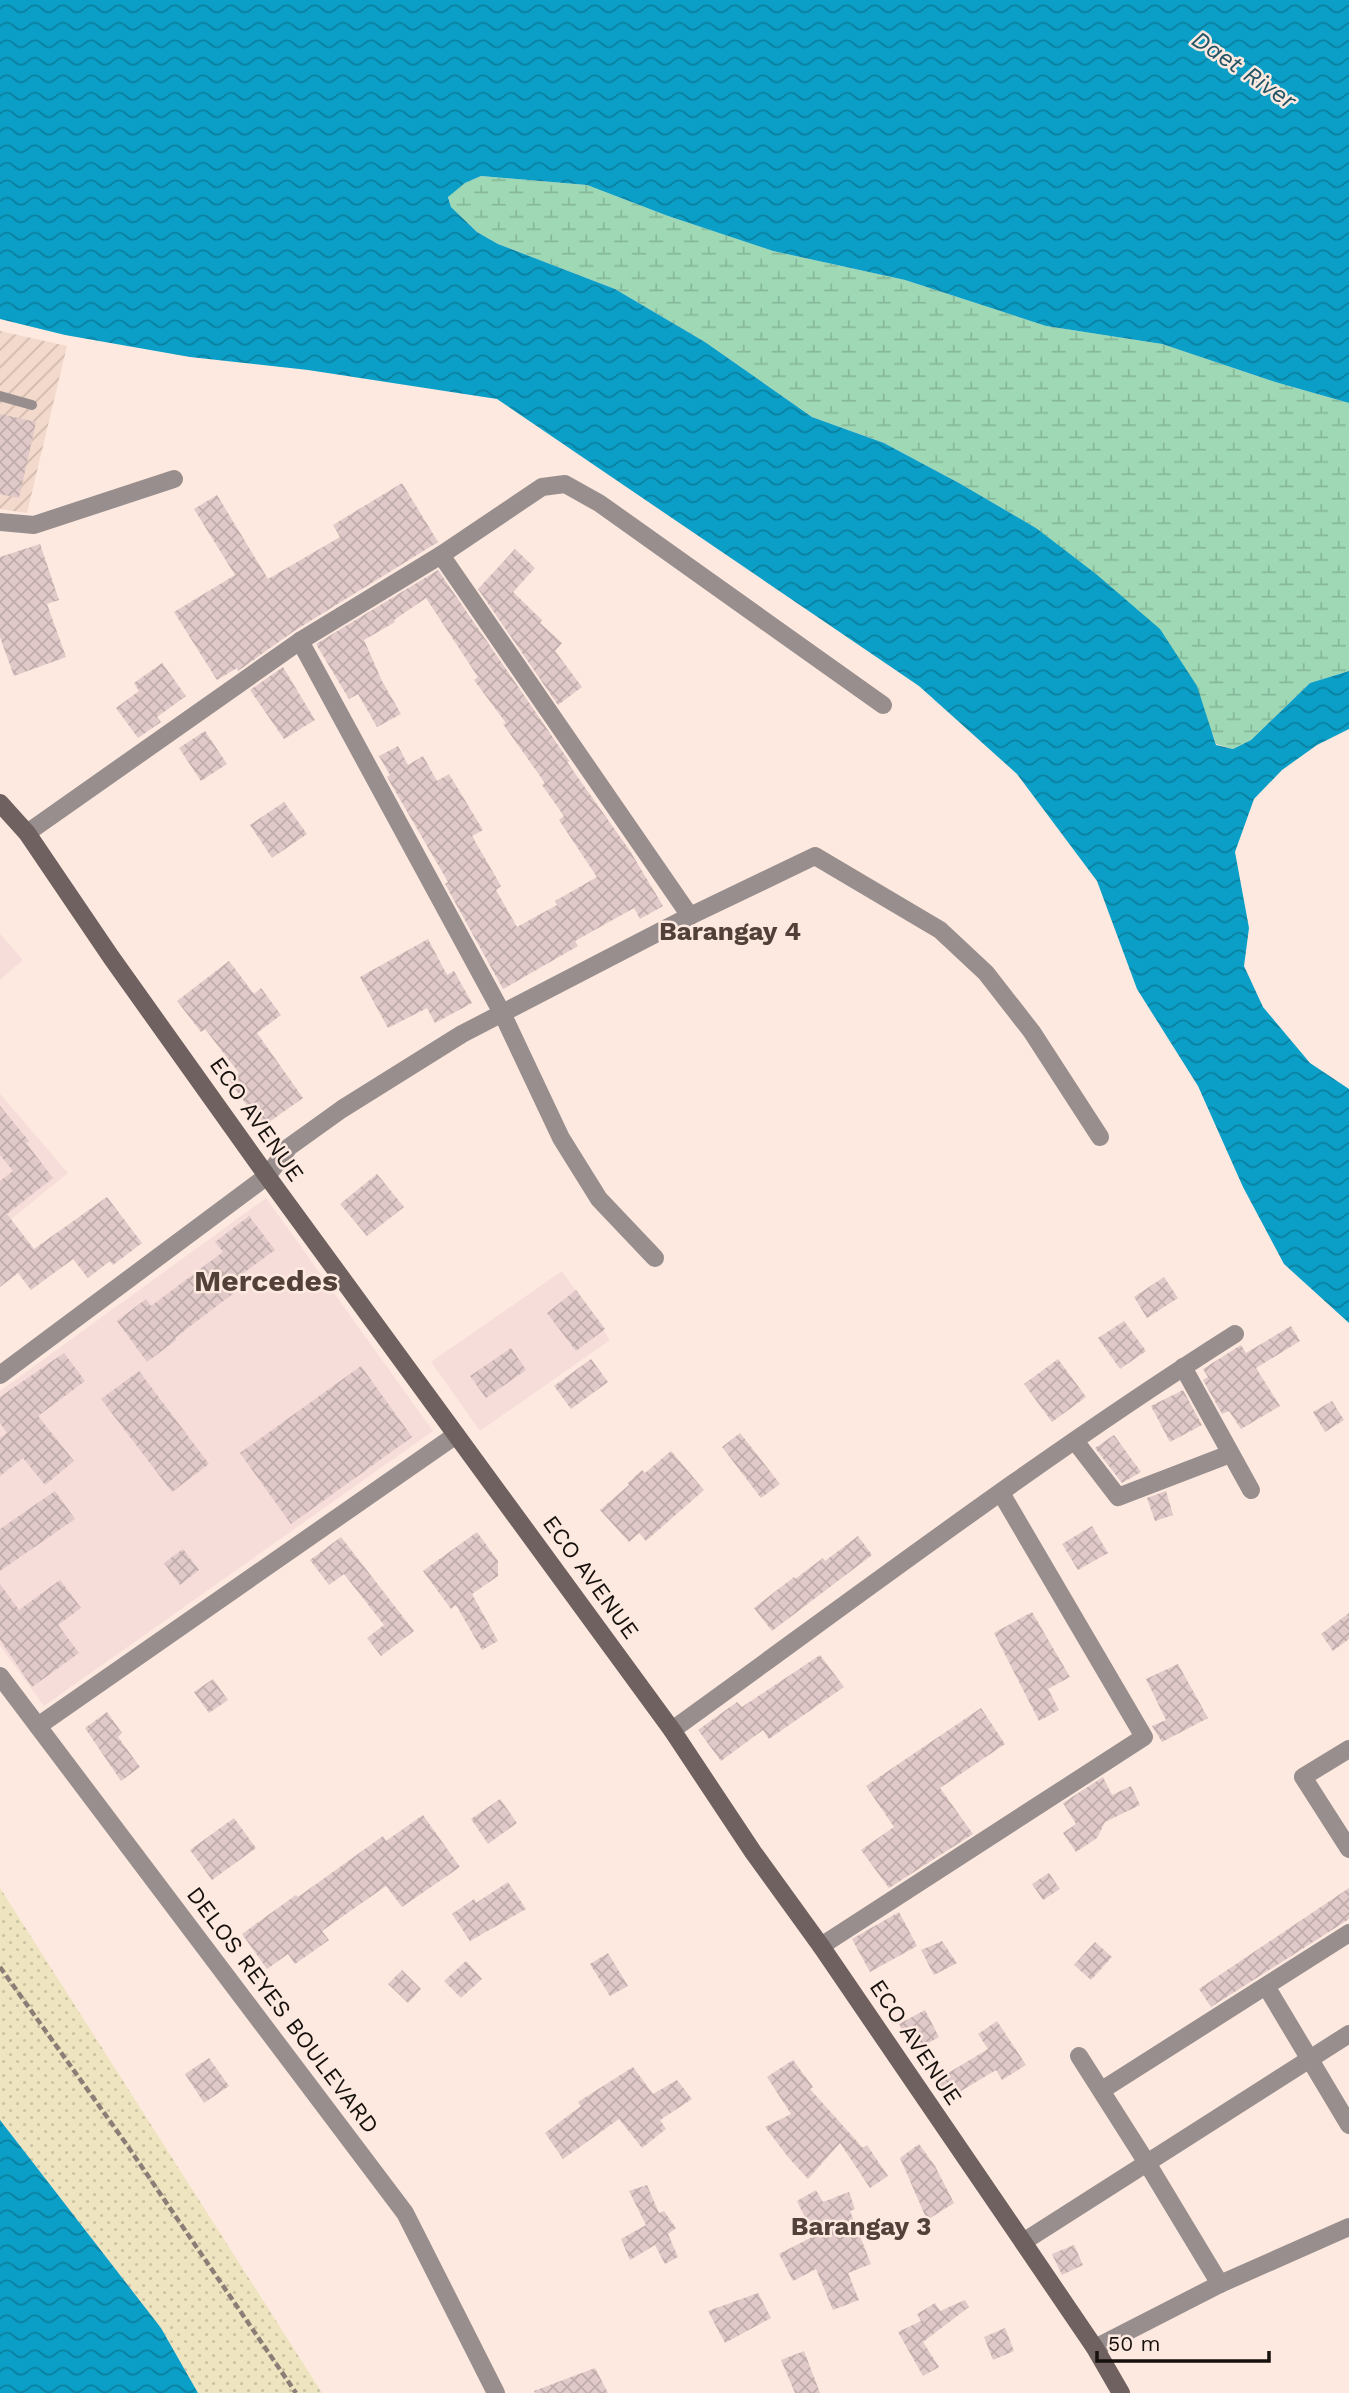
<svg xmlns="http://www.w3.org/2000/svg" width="1349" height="2393" font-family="'Work Sans',sans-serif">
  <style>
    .commercial { fill: #f7ddda }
    .industrial { fill: url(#industrial-furrows) }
    .education { fill: #f7ddd9 }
    .wetland { fill: url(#wetland-marsh) }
    .sand { fill: url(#sand-dots) }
    .water { fill: url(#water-waves) }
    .building { fill: url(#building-cross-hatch) }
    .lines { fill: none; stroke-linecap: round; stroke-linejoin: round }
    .path { stroke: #8b7e77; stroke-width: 4.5; stroke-dasharray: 7 3.5; stroke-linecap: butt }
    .service { stroke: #988e8d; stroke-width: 10 }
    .minor { stroke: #988e8d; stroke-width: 18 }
    .tertiary { stroke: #988e8d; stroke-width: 18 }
    .secondary { stroke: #6f6160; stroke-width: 18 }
    .labels { text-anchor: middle; stroke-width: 5; stroke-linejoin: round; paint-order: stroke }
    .street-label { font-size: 23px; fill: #17110d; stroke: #fde9df }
    .water-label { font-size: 24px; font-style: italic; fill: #235567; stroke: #fde9df }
    .quarter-label { font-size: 26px; font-weight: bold; fill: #514139; stroke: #fde9df }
    .district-label { font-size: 30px; font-weight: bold; fill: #514139; stroke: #fde9df }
  </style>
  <defs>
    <pattern id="industrial-furrows" width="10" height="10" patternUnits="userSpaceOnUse" patternTransform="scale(1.75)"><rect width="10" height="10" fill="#f3d9cb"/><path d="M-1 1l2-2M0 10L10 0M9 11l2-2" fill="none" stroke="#d0b9ad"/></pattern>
    <pattern id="wetland-marsh" width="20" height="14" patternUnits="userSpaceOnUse" patternTransform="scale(1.75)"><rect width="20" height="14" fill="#9ed8b5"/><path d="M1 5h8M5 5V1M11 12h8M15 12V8" fill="none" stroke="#87b89a"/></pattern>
    <pattern id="sand-dots" width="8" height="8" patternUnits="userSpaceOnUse" patternTransform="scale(1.75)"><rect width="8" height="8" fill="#eee4bf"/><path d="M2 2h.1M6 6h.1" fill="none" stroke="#cbc3a3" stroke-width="1.8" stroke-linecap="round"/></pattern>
    <pattern id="water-waves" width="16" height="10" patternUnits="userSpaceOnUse" patternTransform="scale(1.75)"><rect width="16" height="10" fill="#0b9fc7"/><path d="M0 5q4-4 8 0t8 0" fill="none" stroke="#0a80a0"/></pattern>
    <pattern id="building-cross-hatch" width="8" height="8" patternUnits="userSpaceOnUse" patternTransform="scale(1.75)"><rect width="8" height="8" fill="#e0c9c8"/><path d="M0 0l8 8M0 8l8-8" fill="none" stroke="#bfacab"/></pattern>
  </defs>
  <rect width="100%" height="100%" fill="#fde9df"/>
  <g class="commercial">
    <polygon points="266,1198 433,1431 44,1706 0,1646 0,1391"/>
    <polygon points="562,1271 610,1340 480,1431 431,1362"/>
  </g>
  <polygon class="industrial" points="0,331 67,346 27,513 0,509"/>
  <g class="education">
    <polygon points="0,934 23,960 0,980"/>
    <polygon points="0,1094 68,1173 0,1228"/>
  </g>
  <polygon class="wetland" points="481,176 587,185 668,216 773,251 905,280 1046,326 1162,344 1275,382 1349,403 1349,671 1310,683 1251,740 1233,749 1216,744 1212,732 1036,528 959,483 884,443 812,417 705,342 615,289 498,244 477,232 451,207 448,196 465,183"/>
  <polygon class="sand" points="0,1888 322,2393 198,2393 161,2328 0,2120"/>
  <g class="water">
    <polygon points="0,0 1349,0 1349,403 1275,382 1162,344 1046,326 905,280 773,251 668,216 587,185 481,176 465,183 448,197 451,207 477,232 498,244 615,289 705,342 812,417 884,443 959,483 1036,528 1096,574 1160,629 1197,686 1216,745 1233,749 1251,740 1310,683 1349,671 1349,729 1317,745 1282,770 1254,799 1235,852 1249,928 1244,966 1263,1007 1310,1063 1349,1089 1349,1323 1284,1264 1243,1187 1198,1086 1137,989 1097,881 1017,774 919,686 497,399 308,370 190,357 65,335 0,319"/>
    <polygon points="0,2120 161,2328 198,2393 0,2393"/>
  </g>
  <g class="building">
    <polygon points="0,414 36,422 19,498 0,494"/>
    <polygon points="402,483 438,542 294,631 238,671 237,668 217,680 174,612 235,575 194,509 217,495 268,579 340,537 333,525"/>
    <polygon points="40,544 59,600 47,604 66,657 14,676 0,637 0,557"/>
    <polygon points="515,549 535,568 513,592 542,620 540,623 562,643 555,651 582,687 558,705 478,589"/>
    <polygon points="438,570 569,761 567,762 630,851 663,906 640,919 634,908 575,941 578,946 503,989 445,884 448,882 387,777 390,775 379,756 398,746 408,765 423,756 437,781 449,774 483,830 472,836 501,886 496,890 517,927 557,905 555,901 597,877 559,820 564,816 542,785 545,783 503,724 506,723 474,680 478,677 426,598 394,620 395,622 364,640 382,681 401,714 377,727 358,694 349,699 316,644"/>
    <polygon points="162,663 186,696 157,717 161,722 138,738 116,708 139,691 134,683"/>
    <polygon points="283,667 315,720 284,739 250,690"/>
    <polygon points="205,731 227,764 201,781 179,748"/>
    <polygon points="284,802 307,834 272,858 250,825"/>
    <polygon points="428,939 447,975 454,971 472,1003 435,1023 427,1008 388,1028 360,977"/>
    <polygon points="229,961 254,994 261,988 281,1015 257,1033 303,1098 262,1127 229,1080 239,1073 205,1029 201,1032 177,1001"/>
    <polygon points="0,1106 29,1141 26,1143 53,1178 7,1214 34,1249 107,1197 142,1243 113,1265 110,1261 88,1278 73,1259 31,1290 18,1273 0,1287 0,1181 13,1171 0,1155"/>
    <polygon points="377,1174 404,1207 367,1236 340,1204"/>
    <polygon points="249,1216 275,1250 238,1277 244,1285 175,1338 176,1340 147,1362 117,1321 146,1299 151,1306 223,1252 215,1242"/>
    <polygon points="1164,1277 1178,1298 1147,1318 1134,1297"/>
    <polygon points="576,1290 605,1329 576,1351 547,1313"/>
    <polygon points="1124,1321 1146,1351 1120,1369 1098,1338"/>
    <polygon points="1291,1326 1300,1341 1256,1368 1280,1406 1241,1429 1229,1411 1222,1414 1203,1380 1208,1377 1203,1369 1241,1345 1246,1353"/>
    <polygon points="511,1348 526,1370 486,1398 470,1376"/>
    <polygon points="64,1353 85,1381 38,1416 74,1461 45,1485 23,1458 0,1476 0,1438 7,1433 0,1423 0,1397"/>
    <polygon points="591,1359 608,1382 571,1409 554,1386"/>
    <polygon points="1058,1359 1086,1397 1052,1422 1024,1384"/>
    <polygon points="361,1366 412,1437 291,1524 240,1453"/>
    <polygon points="139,1371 209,1464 172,1492 101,1399"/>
    <polygon points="1183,1390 1202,1425 1170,1442 1151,1406"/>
    <polygon points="1332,1401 1344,1420 1325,1432 1313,1412"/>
    <polygon points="740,1433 780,1484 761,1498 722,1447"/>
    <polygon points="1114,1435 1141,1472 1122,1483 1095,1448"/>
    <polygon points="671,1451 704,1490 646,1541 639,1533 629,1542 600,1510 629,1485 628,1483 642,1470 645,1473"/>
    <polygon points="55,1491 75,1519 0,1571 0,1529"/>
    <polygon points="1166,1491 1173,1515 1155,1521 1147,1498"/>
    <polygon points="1092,1526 1108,1553 1078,1570 1062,1544"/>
    <polygon points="477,1532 498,1561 498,1576 472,1594 498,1641 482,1650 456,1605 451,1609 423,1571"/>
    <polygon points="858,1536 872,1555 772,1631 754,1608 794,1577 795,1579 823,1558 825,1561"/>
    <polygon points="341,1537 414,1631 381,1656 367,1638 384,1625 344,1574 329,1585 310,1560"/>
    <polygon points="183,1549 199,1570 180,1585 164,1563"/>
    <polygon points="60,1580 81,1608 58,1625 79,1653 32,1687 0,1640 0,1584 19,1610"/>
    <polygon points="1032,1612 1070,1677 1048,1689 1059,1710 1039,1721 994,1633"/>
    <polygon points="1349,1613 1349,1639 1333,1651 1321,1634"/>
    <polygon points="820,1655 844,1687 769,1739 763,1730 721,1761 698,1730 737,1702 742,1707"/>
    <polygon points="1178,1664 1208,1718 1162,1742 1152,1726 1166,1720 1146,1679"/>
    <polygon points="213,1679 228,1700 209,1713 194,1692"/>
    <polygon points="981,1708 1005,1744 940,1788 973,1834 889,1888 861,1850 894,1827 866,1786"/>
    <polygon points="107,1712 122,1733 118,1737 140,1767 121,1781 85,1728"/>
    <polygon points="1103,1777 1112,1795 1131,1786 1140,1805 1105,1822 1097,1838 1076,1852 1063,1833 1076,1824 1063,1803"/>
    <polygon points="500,1799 517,1823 488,1844 471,1819"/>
    <polygon points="423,1815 460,1867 402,1907 386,1886 322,1931 329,1940 295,1964 288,1954 267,1969 242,1934 296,1895 298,1897 383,1836 386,1841"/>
    <polygon points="234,1818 256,1848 212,1880 190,1850"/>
    <polygon points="1049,1873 1060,1889 1043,1900 1032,1884"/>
    <polygon points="508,1882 526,1909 470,1941 452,1914 474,1899 476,1903"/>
    <polygon points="1349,1888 1349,1919 1211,2007 1199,1989"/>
    <polygon points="899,1912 917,1946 870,1972 852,1939"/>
    <polygon points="942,1941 957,1963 934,1975 921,1950"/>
    <polygon points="1095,1942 1112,1957 1091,1980 1074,1965"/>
    <polygon points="608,1953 628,1986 610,1996 590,1964"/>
    <polygon points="466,1961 482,1979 461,1998 444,1981"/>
    <polygon points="402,1970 421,1989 408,2003 388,1984"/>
    <polygon points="925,2010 939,2037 914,2051 899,2024"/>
    <polygon points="997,2021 1026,2065 1002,2080 996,2070 946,2100 935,2081 988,2049 978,2034"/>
    <polygon points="209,2058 229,2086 204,2103 185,2074"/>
    <polygon points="793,2060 813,2087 810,2089 863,2148 867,2145 888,2176 870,2188 840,2143 808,2179 788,2157 765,2127 791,2114 767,2077"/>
    <polygon points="633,2067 653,2094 677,2080 692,2099 660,2120 666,2129 642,2148 619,2119 563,2159 545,2133 581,2106 578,2102"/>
    <polygon points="919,2144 935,2166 954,2203 927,2220 900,2158"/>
    <polygon points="647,2185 659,2213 664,2211 676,2228 668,2234 678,2257 665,2264 655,2245 630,2260 621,2239 646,2225 629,2191"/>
    <polygon points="816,2190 823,2202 849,2192 855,2209 850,2211 871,2264 848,2273 859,2300 833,2310 816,2269 793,2281 779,2254 814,2236 797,2201"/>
    <polygon points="1074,2245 1083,2265 1062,2275 1052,2254"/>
    <polygon points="758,2293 771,2318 725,2343 708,2311"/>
    <polygon points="965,2300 969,2307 923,2342 939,2367 923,2376 898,2332 921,2321 917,2314 935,2303 940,2311"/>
    <polygon points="1005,2328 1014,2351 993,2360 984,2337"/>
    <polygon points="804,2351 820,2393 795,2393 781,2360"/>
    <polygon points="595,2368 608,2393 535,2393 534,2391"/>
  </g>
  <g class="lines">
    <polyline class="path" points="0,1967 127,2145 296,2393"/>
    <polyline class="service" points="0,396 32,405"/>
    <g class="minor">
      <polyline points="0,522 34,525 174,479"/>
      <polyline points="441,555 542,487 565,484 599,503 883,705"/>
      <polyline points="300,641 502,1013 561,1138 599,1199 655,1258"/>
      <polyline points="27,833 300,641 441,555 690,916"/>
      <polyline points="267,1176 289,1147 342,1109 462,1034 690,916 815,856 940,930 986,973 1032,1032 1100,1137"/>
      <polyline points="1183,1367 1251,1490"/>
      <polyline points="1075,1441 1118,1497 1230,1454"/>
      <polyline points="38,1726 456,1435"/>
      <path d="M 672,1730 C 858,1596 1041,1457 1235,1334"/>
      <polyline points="1349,1749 1303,1777 1349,1849"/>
      <polyline points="821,1946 1144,1737 1001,1493"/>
      <polyline points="1266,1986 1349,2125"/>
      <polyline points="1079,2056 1147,2163 1220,2284"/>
      <polyline points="1102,2090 1349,1933"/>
      <polyline points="1023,2242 1349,2034"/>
      <polyline points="1095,2348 1220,2284 1349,2227"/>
    </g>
    <g class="tertiary">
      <polyline points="0,1375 267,1176"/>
      <polyline points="0,1676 405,2213 496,2393"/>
    </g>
    <polyline class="secondary" points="0,803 27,833 111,957 267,1176 672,1730 753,1852 821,1946 1023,2242 1095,2348 1121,2393"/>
  </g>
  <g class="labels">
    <g class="street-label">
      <text transform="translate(257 1119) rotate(55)" y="8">ECO AVENUE</text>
      <text transform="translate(591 1577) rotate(54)" y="8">ECO AVENUE</text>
      <text transform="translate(283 2010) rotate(53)" y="8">DELOS REYES BOULEVARD</text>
      <text transform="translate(916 2042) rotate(56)" y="8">ECO AVENUE</text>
    </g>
    <g class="water-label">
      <text transform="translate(1244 70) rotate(34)" y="8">Daet River</text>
    </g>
    <g class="quarter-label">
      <text x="730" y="940">Barangay 4</text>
      <text x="861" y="2235">Barangay 3</text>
    </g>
    <g class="district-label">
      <text x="266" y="1291">Mercedes</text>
    </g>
  </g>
  <path d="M1097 2351v10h172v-10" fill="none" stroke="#17110d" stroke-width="3.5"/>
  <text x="1108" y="2351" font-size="21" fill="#17110d" stroke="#fde9df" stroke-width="5" paint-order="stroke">50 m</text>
</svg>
